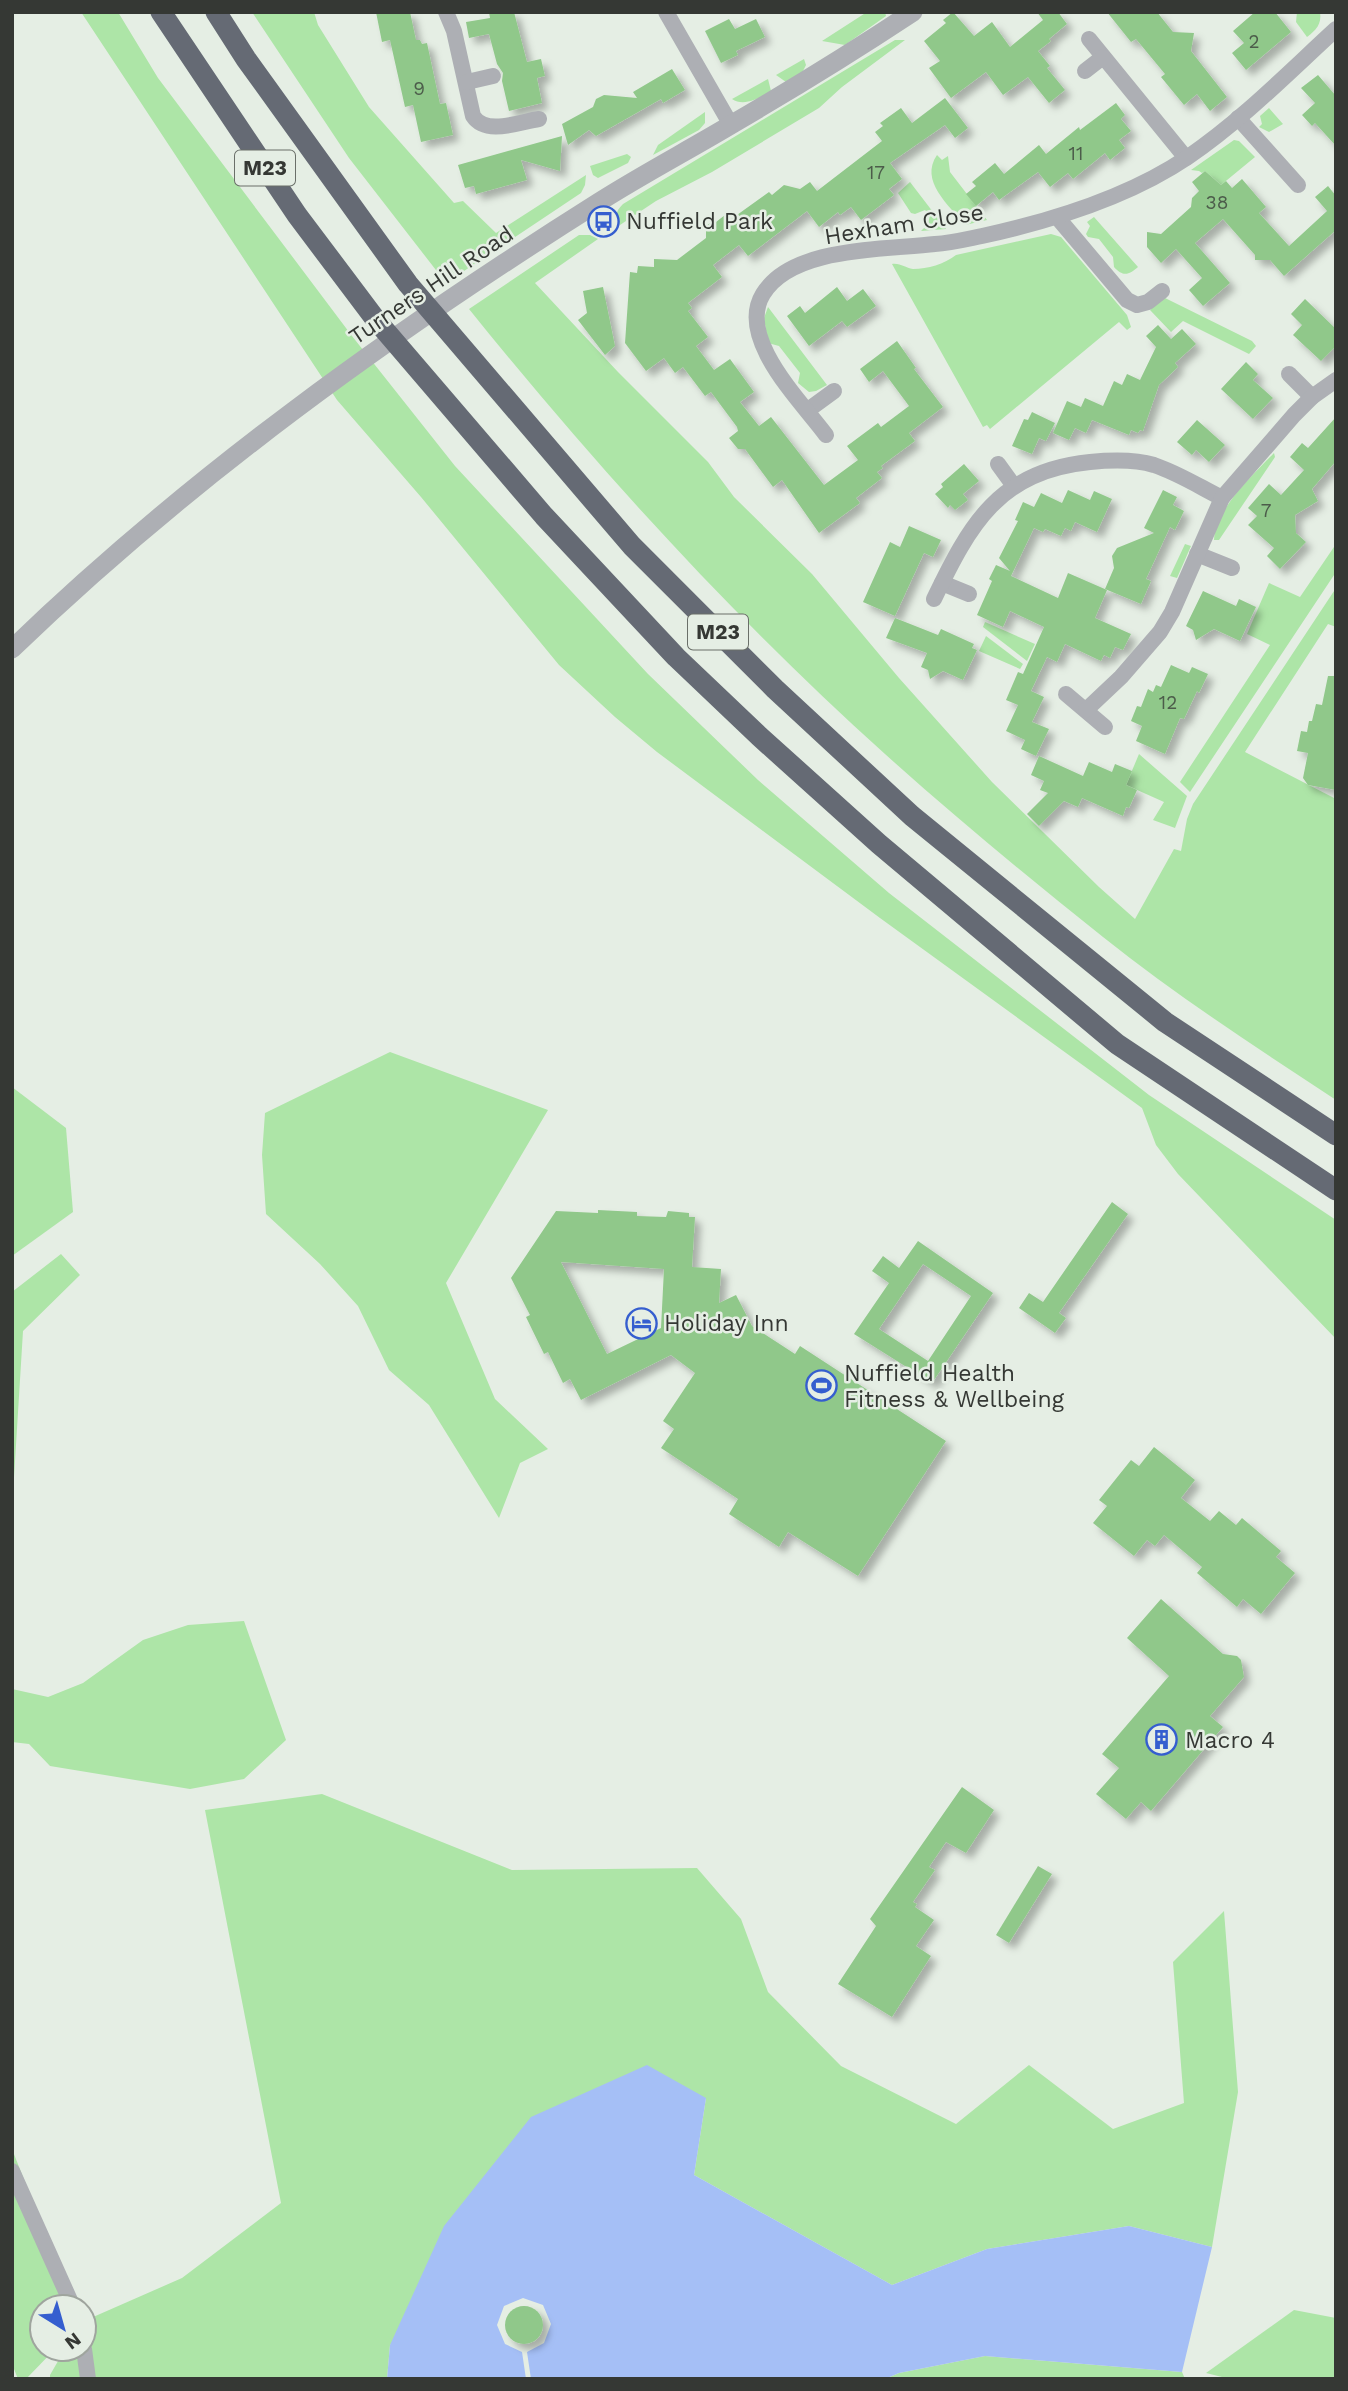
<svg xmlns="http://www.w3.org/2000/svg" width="1348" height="2391" font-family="'Work Sans',sans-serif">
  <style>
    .green { fill: #ade5a7 }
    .water { fill: #a5bff6 }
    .pier { fill: #e5eee4 }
    .building { fill: #90c88a; fill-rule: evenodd; filter: url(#shadow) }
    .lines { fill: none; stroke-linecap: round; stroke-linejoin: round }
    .minor { stroke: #adafb4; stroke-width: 16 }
    .tertiary { stroke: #adafb4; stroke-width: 19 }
    .motorway { stroke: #656a74; stroke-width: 21 }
    .labels { text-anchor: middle; stroke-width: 5; stroke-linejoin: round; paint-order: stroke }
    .number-label { font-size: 19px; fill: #4c5c4a }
    .shield { fill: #e5eee4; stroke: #6a6f69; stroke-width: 2 }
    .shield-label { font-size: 21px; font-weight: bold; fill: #353834 }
    .poi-label { font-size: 23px; fill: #353834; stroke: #e5eee4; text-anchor: start }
    .street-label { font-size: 23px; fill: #353834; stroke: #e5eee4 }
  </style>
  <defs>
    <filter id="shadow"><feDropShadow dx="6" dy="6" stdDeviation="3.5" flood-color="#0004"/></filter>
  </defs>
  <rect width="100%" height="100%" fill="#e5eee4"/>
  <g class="green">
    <polygon points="81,12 118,12 158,78 352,336 455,466 648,674 758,780 889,893 1149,1095 1336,1220 1336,1339 1178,1174 1156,1145 1142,1108 880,918 657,752 615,717 559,665 421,497 337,400"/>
    <polygon points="252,12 314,12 318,25 369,107 454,203 463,201 496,233 586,175 585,185 581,193 446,283 349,158"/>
    <polygon points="867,12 877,12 879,14 885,12 886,16 845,45 822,41"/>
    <path d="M 1297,12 L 1320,12 C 1322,24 1316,30 1307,37 L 1296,22 Z"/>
    <path d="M 895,40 L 905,40 L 842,87 L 819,108 L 712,172 L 656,201 L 620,225 C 614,216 616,211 623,204 Z"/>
    <polygon points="804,59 806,65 802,73 786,82 776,75"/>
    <path d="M 768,79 L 771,91 C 760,98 744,107 732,99 Z"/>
    <polygon points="1269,108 1283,124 1269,132 1259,127 1262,124 1260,116"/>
    <polygon points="705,112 705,123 699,130 653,155 658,145"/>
    <polygon points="1234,140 1239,141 1255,157 1221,185 1205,171 1202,173 1199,171 1191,170"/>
    <polygon points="627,154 631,157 628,163 598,178 593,175 590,166"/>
    <path d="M 937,155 L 942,160 L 948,156 L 950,172 L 987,220 L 965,225 C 949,205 919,181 937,155 Z"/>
    <polygon points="910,182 946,229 921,231 928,224 930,215 925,210 915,214 911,213 898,193"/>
    <path d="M 1094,217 L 1138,267 C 1129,275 1123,277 1114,267 L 1113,257 L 1099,239 L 1088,237 L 1086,234 L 1090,226 L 1087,222 Z"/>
    <path d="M 1051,234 L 1061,237 L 1127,315 L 1131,327 L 1127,330 L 1119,322 L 990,429 L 987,425 L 983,427 L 892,264 C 901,263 905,268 913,269 C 928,269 944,264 956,255 Z"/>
    <path d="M 579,235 L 590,235 L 598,239 L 535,283 L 618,372 L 708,462 L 734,497 L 812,574 L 899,678 L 992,782 L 1099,887 L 1135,919 L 1174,849 L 1181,851 L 1187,819 L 1193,804 L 1336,588 L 1336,627 L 1328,624 L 1245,752 L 1336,799 L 1336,1100 C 1257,1048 1177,996 1103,937 C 1029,878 955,817 885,754 C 734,618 596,467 469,309 Z"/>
    <polygon points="1163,297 1252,341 1256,346 1249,354 1183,321 1171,332 1150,310"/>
    <polygon points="768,307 827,385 816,391 809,392 798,383 800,373 779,346 768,343 764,318"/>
    <path d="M 1274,453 L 1275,457 L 1219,540 L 1214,540 C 1215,509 1254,474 1274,453 Z"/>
    <polygon points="1185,544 1191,546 1177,578 1170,576"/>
    <polygon points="1336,544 1336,572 1190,792 1180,782 1270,645 1247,634 1269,583 1300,597"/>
    <polygon points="985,622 1035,644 1027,661 983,627"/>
    <polygon points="986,636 1023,664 1020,669 979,651"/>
    <polygon points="1139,754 1187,796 1175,828 1153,820 1164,802 1126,785"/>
    <polygon points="390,1052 548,1110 446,1283 495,1399 548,1449 520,1463 499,1518 429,1405 389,1370 358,1306 320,1264 266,1214 262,1155 265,1113"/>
    <polygon points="12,1087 66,1128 73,1212 12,1256"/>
    <polygon points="61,1254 80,1275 23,1331 12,1510 12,1292"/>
    <polygon points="244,1621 286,1740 244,1779 190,1789 50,1766 29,1744 12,1742 12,1689 48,1697 83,1683 143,1640 188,1625"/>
    <polygon points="322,1794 512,1870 697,1868 741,1919 768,1992 841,2066 956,2124 1029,2065 1113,2129 1184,2103 1173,1962 1224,1911 1238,2092 1212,2247 1129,2226 987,2249 892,2285 694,2175 706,2098 390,2345 387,2379 50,2379 50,2375 65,2349 84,2349 84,2321 182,2278 281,2203 205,1810"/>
    <polygon points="12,2149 74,2307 42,2307 42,2349 55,2349 26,2379 18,2379 12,2364"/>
    <polygon points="1294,2310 1336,2318 1336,2379 1230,2379 1206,2373"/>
    <polygon points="985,2356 1182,2372 1185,2379 885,2379 899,2373"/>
  </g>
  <polygon class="water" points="647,2065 706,2098 694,2175 892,2285 987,2249 1129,2226 1212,2247 1182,2372 985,2356 899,2373 885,2379 387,2379 390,2345 444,2226 531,2117"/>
  <polygon class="pier" points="523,2298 543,2305 551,2324 544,2343 527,2352 531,2379 526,2379 522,2352 505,2344 497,2325 504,2306"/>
  <g class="building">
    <polygon points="376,12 410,12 416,40 420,40 422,44 427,43 440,104 446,103 453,135 421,142 413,105 405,107 390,40 382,42"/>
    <polygon points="489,12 514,12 527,62 541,59 545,76 537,78 542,103 509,111 502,81 503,73 497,64 489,34 469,38 466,22 490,18"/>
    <polygon points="953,12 974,36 992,22 1010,47 1043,20 1037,12 1058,12 1067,24 1049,39 1051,41 1038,51 1050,66 1047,68 1065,90 1049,103 1028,77 1003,95 986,72 951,98 929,68 940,61 924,41 946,23 943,20"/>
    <polygon points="1107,12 1157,12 1173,32 1194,33 1191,51 1227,97 1210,111 1197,94 1184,105 1161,77 1165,74 1136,39 1131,42"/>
    <polygon points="1255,12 1275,12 1291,32 1246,70 1232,53 1244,43 1233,31"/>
    <polygon points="729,19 735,29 756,19 765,37 736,51 738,55 721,63 705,31"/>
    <polygon points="672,69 685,90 663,103 661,99 596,136 589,130 568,145 562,124 593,107 596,99 604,95 637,98 633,92"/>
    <polygon points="1318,75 1336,96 1336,146 1315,123 1312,126 1302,115 1315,103 1301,88"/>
    <polygon points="945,98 968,128 955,138 945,125 890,163 902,179 889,189 894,195 861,220 851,207 840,215 838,212 819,227 807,211 748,256 739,245 713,265 722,277 688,303 692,308 688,311 708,337 696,346 714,370 730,359 754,392 740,402 759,426 771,417 824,485 858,460 847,446 878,423 881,427 909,406 883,371 869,382 860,369 897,341 916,368 914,369 943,407 909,433 915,441 881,466 883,468 877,472 882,478 856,498 860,503 819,533 782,480 773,487 745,449 738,449 729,438 738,431 737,427 711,392 705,396 683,367 675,373 664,358 646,371 625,343 630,272 637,273 638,266 654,267 654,259 677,260 706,238 706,226 713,221 716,222 725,215 730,220 769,192 772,195 784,185 800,189 810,182 817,191 882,141 875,132 883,126 880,123 901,108 912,123"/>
    <polygon points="1116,103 1125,115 1121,119 1131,131 1119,140 1125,148 1110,160 1105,153 1073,179 1068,173 1050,187 1038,172 999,200 993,192 976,206 966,194 976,186 972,182 995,163 1004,174 1039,145 1046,154 1079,127 1080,130"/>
    <polygon points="562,136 560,171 521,160 527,180 476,194 474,186 465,188 458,165"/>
    <polygon points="1205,171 1221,185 1226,181 1232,188 1242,179 1266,207 1259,213 1289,246 1327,211 1315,197 1328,186 1336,196 1336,230 1284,276 1270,260 1255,260 1255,255 1223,219 1195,243 1230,283 1203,306 1189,290 1202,278 1176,249 1161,263 1147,247 1147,232 1161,234 1191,207 1192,198 1199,191 1192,182"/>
    <polygon points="603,287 615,346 605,355 578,320 587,313 583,291"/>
    <polygon points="837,287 847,301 863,289 876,306 847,327 842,321 809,346 787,316 800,306 805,313"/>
    <polygon points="1305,299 1336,329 1336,346 1321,361 1293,335 1302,325 1291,314"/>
    <polygon points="1158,325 1171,339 1182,329 1196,344 1175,363 1178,367 1159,385 1143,431 1140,430 1138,433 1131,430 1129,435 1092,420 1086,433 1075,428 1069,440 1053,433 1067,401 1081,407 1085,398 1103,406 1114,381 1122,385 1127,374 1140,380 1156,347 1146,336"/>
    <polygon points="1246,362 1258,374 1253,380 1273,398 1253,419 1221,389"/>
    <polygon points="1032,412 1055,423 1046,441 1039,438 1032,454 1012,446 1024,419 1028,420"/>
    <polygon points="1336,417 1336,461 1312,489 1318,501 1295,515 1296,533 1306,542 1280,569 1267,556 1274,548 1248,525 1257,516 1248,508 1269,484 1281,495 1304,470 1290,457 1302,443 1308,448"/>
    <polygon points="1197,420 1225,445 1209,462 1196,450 1192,455 1177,442"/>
    <polygon points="964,464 979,481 963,494 968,500 955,510 950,505 948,508 935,494 943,487 941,484"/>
    <polygon points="1068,490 1090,500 1094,491 1112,499 1097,532 1075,522 1071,531 1065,528 1061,536 1045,529 1043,532 1034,528 1011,576 1058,598 1068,573 1107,590 1095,618 1131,634 1123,650 1115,647 1110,658 1104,655 1101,661 1065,644 1057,662 1047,657 1031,691 1044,697 1032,722 1049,729 1036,756 1021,749 1025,740 1006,731 1018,705 1006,700 1018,672 1023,674 1044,627 1010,611 1003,627 977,615 992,581 989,579 996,565 1010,571 999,558 1018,521 1015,520 1023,502 1034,507 1041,493 1062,503"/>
    <polygon points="1163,490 1177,497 1173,505 1184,511 1175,530 1170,527 1146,579 1151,581 1141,604 1105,589 1114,568 1112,556 1117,548 1154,533 1144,528"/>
    <polygon points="909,526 941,540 933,557 924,553 895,616 863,602 890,542 900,547"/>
    <polygon points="1203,591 1236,606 1239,599 1256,607 1240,641 1214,629 1196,640 1193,630 1186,626"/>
    <polygon points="895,618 938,635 941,629 974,644 972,648 977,650 963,680 943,671 930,679 928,670 921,667 927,653 886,638"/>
    <polygon points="1171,665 1189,673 1192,667 1208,674 1199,693 1197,691 1184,719 1180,718 1165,754 1136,741 1142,726 1131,721 1137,706 1141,707 1148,689 1153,692 1156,685 1161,687"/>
    <polygon points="1328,676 1336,676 1336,790 1308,785 1303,778 1308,753 1297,751 1301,731 1307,732 1309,721 1312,721 1316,704 1322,705"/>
    <polygon points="1039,756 1083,776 1089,762 1112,772 1115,764 1132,771 1126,785 1137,790 1129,808 1126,807 1123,816 1082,798 1078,807 1064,801 1039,826 1027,814 1048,793 1040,790 1044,781 1031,775"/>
    <polygon points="1112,1202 1128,1214 1059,1313 1066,1318 1055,1333 1019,1308 1029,1293 1043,1302"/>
    <path d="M 598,1210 L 637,1212 L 637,1216 L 666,1217 L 668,1211 L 689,1213 L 689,1217 L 695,1217 L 692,1267 L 721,1269 L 719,1303 L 736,1295 L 752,1326 L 795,1354 L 800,1346 L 946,1441 L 858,1576 L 788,1532 L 779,1547 L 729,1514 L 738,1499 L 661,1448 L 674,1429 L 663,1421 L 695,1373 L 671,1355 L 581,1400 L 570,1379 L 563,1383 L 548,1352 L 544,1354 L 526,1317 L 530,1315 L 511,1278 L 556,1211 L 598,1213 ZM 561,1262 L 664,1269 L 661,1328 L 607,1354 Z"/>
    <path d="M 918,1241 L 993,1293 L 932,1383 L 854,1334 L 889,1283 L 872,1271 L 883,1256 L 899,1268 ZM 923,1264 L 971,1296 L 928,1361 L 879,1329 Z"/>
    <polygon points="1154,1447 1195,1480 1181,1498 1210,1521 1219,1511 1236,1525 1242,1518 1281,1551 1276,1557 1295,1573 1261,1614 1243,1599 1237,1607 1197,1573 1202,1567 1164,1535 1155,1546 1147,1540 1134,1556 1093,1523 1107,1506 1099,1500 1131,1460 1139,1466"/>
    <polygon points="1161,1599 1223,1654 1237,1656 1241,1660 1244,1677 1210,1716 1223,1727 1151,1811 1141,1802 1126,1819 1096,1794 1119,1768 1102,1754 1169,1676 1127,1638"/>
    <polygon points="962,1787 994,1810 966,1853 946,1842 929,1867 935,1870 913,1902 917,1904 915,1907 934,1920 916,1946 931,1956 892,2017 838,1984 876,1926 870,1919"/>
    <polygon points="1038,1866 1052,1874 1009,1943 996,1935"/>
    <circle cx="524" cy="2325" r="19"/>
  </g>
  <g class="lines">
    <g class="minor">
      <path d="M 446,12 L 454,31 L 473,116 C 486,136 519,122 539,119"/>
      <polyline points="666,12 731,125"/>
      <polyline points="1089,39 1186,158"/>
      <polyline points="1085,71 1103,57"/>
      <polyline points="467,82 493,76"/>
      <polyline points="1238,118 1298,185"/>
      <polyline points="1057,217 1127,300 1137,305 1148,302 1162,291"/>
      <polyline points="1289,374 1312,397"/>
      <polyline points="808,410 834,391"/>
      <path d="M 826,435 C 801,401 736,338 763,294 C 792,246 886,250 935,244 C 951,243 967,239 982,236 C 1051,221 1129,197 1188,157 C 1242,120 1288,73 1336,29"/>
      <polyline points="998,464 1014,486"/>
      <polyline points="1197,554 1232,568"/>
      <polyline points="942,583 969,594"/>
      <path d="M 934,599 C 970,524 999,471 1090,462 C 1111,460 1134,459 1154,465 C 1178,473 1200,487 1222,498"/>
      <polyline points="1066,694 1105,727"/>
      <polyline points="1086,710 1121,677 1160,632 1172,612 1222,498 1294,415 1312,397 1336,380"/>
      <polyline points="12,2171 73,2307"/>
      <polyline points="84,2349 88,2379"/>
    </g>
    <path class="tertiary" d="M 12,649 C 189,478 391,333 599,202 C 643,174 689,150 734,123 C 794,88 854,51 913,12"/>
    <g class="motorway">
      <polyline points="161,12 297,215 376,320 544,516 676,657 759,736 879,844 1117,1044 1336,1190"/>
      <polyline points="216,12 246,59 408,284 632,546 775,689 912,816 1165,1022 1336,1135"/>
    </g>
  </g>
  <defs>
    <symbol id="bus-ring" viewBox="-11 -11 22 22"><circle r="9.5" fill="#e5eee4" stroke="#355ecf" stroke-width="1.5"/><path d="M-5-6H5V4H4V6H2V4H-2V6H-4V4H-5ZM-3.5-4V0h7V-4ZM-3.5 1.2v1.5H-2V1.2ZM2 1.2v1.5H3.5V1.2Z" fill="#355ecf"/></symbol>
    <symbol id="hotel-ring" viewBox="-11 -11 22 22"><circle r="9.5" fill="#e5eee4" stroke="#355ecf" stroke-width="1.5"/><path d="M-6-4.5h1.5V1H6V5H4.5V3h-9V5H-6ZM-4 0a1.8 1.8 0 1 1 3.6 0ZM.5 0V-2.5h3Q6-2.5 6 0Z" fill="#355ecf"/></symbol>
    <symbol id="stadium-ring" viewBox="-11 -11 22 22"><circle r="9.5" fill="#e5eee4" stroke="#355ecf" stroke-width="1.5"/><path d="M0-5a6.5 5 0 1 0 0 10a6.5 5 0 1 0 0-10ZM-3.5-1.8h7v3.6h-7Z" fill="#355ecf"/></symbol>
    <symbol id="building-ring" viewBox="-11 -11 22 22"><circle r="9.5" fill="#e5eee4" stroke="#355ecf" stroke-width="1.5"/><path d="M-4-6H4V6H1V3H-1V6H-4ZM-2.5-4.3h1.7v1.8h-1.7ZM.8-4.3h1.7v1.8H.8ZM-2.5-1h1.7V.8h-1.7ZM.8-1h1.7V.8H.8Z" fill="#355ecf"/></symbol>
  </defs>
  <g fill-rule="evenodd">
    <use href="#bus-ring" x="586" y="204" width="35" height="35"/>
    <use href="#hotel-ring" x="624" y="1306" width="35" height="35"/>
    <use href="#stadium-ring" x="804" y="1368" width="35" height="35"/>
    <use href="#building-ring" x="1144" y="1722" width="35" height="35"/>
  </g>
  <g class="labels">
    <g class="number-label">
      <text x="1254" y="48">2</text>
      <text x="419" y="95">9</text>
      <text x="1076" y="160">11</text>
      <text x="876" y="179">17</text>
      <text x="1217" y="209">38</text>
      <text x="1266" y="517">7</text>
      <text x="1168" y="709">12</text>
    </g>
    <g class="shield">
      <rect x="235" y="150.5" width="60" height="35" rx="5"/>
      <rect x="688" y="614.5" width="60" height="35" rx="5"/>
    </g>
    <g class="shield-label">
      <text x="265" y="175">M23</text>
      <text x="718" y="639">M23</text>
    </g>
    <g class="poi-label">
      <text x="626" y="229">Nuffield Park</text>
      <text x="664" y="1331">Holiday Inn</text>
      <text x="844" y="1381">Nuffield Health<tspan x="844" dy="26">Fitness &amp; Wellbeing</tspan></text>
      <text x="1185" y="1748">Macro 4</text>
    </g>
    <g class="street-label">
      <text transform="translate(904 224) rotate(-9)" y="8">Hexham Close</text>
      <text transform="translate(431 285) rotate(-34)" y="8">Turners Hill Road</text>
    </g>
  </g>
  <rect width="1348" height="2391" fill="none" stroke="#353834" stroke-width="28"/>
  <g transform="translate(63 2328) rotate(143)"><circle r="33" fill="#e5eee4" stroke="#9fa59e" stroke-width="2"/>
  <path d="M0-5L12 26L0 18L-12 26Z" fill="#355ecf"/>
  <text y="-10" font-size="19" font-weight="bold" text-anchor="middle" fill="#353834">N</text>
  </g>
</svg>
